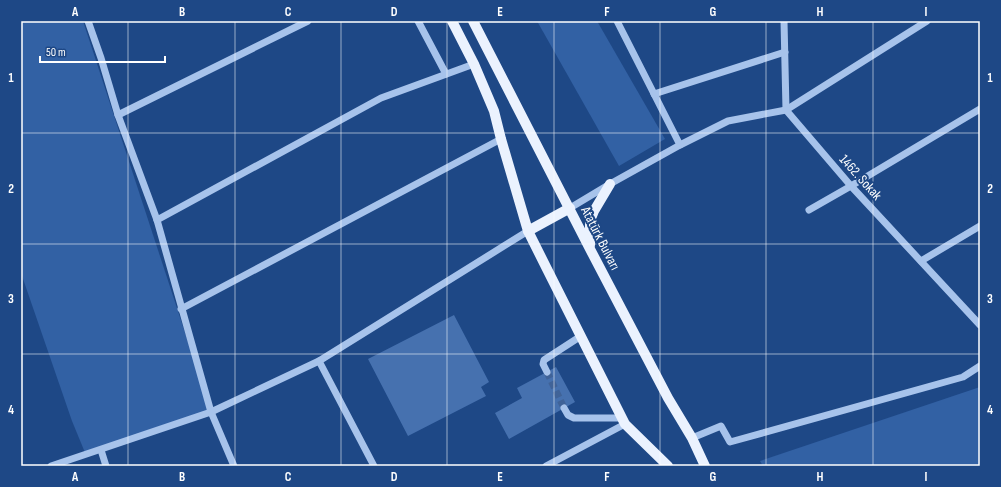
<svg xmlns="http://www.w3.org/2000/svg" width="1001" height="487" font-family="'Sofia Sans Condensed',sans-serif">
  <style>
    .green { fill: #3261a4 }
    .building { fill: #4671af }
    .lines { fill: none; stroke-linecap: round; stroke-linejoin: round }
    .minor-tunnel { stroke: #406398; stroke-width: 7; stroke-dasharray: 7 3.5; stroke-linecap: butt }
    .minor { stroke: #a7c3eb; stroke-width: 7 }
    .major { stroke: #ebf2fe; stroke-width: 10 }
    .grid { fill: none; stroke: #fff; stroke-width: 1; stroke-opacity: 0.55 }
    .labels { text-anchor: middle; stroke-width: 4; stroke-linejoin: round; paint-order: stroke }
    .street-label { font-size: 14px; fill: #fff; stroke: #1e4886 }
    .neatline { fill: none; stroke: #fff; stroke-width: 1.5 }
    .grid-label { font-size: 13px; text-anchor: middle; font-weight: bold; fill: #fff }
  </style>
  <rect width="100%" height="100%" fill="#1e4886"/>
  <g class="green">
    <polygon points="21,21 83,21 211,412 86,455 72,421 21,273"/>
    <polygon points="537,21 597,21 665,139 619,166"/>
    <polygon points="980,387 980,466 763,466 760,461"/>
  </g>
  <g class="building">
    <polygon points="454,315 489,382 481,387 486,396 408,436 368,359"/>
    <polygon points="556,367 575,402 509,439 495,413 522,398 517,388"/>
  </g>
  <g class="lines">
    <polyline class="minor-tunnel" points="547,372 564,408"/>
    <g class="minor">
      <polyline points="88,21 101,58 118,115 157,220 211,412 234,466"/>
      <polyline points="418,21 446,74"/>
      <polyline points="617,21 680,145"/>
      <polyline points="784,21 786,110 851,186 980,325"/>
      <polyline points="654,94 785,52"/>
      <polyline points="118,115 308,21"/>
      <polyline points="570,208 610,184 680,145 728,121 786,110 927,21"/>
      <polyline points="809,210 851,186 980,109"/>
      <polyline points="157,220 381,98 474,64"/>
      <polyline points="921,261 980,226"/>
      <polyline points="181,309 501,139"/>
      <polyline points="319,361 374,466"/>
      <polyline points="547,372 543,364 544,360 581,336"/>
      <polyline points="564,408 568,415 574,418 622,418"/>
      <polyline points="692,438 721,426 730,442 963,377 980,366"/>
      <polyline points="101,450 106,466"/>
      <polyline points="51,466 211,412 319,361 528,231"/>
      <polyline points="546,466 625,424"/>
    </g>
    <g class="major">
      <polyline points="452,21 474,64 494,111 501,139 528,231 547,269 625,424 668,466"/>
      <polyline points="473,21 590,249 668,398 692,438 705,466"/>
      <polyline points="528,231 570,208"/>
      <polyline points="590,245 590,221 594,211 610,184"/>
    </g>
  </g>
  <path class="grid" d="M 128,21 L 128,466M 235,21 L 235,466M 341,21 L 341,466M 447,21 L 447,466M 554,21 L 554,466M 660,21 L 660,466M 766,21 L 766,466M 873,21 L 873,466M 21,133 L 980,133M 21,244 L 980,244M 21,354 L 980,354"/>
  <g class="labels">
    <g class="street-label">
      <text transform="translate(861 177) rotate(48)" y="5">1462. Sokak</text>
      <text transform="translate(601 238) rotate(63)" y="5">Atatürk Bulvarı</text>
    </g>
  </g>
  <rect width="1001" height="487" fill="none" stroke="#1e4886" stroke-width="44"/>
  <path d="M40 56v6h125v-6" fill="none" stroke="#ffffff" stroke-width="2"/>
  <text x="46" y="56" font-size="12" fill="#ffffff" stroke="#1e4886" stroke-width="3" paint-order="stroke">50 m</text>
  <rect x="22" y="22" width="957" height="443" class="neatline"/>
  <g class="grid-label">
    <text x="75" y="16">A</text>
    <text x="182" y="16">B</text>
    <text x="288" y="16">C</text>
    <text x="394" y="16">D</text>
    <text x="500" y="16">E</text>
    <text x="607" y="16">F</text>
    <text x="713" y="16">G</text>
    <text x="820" y="16">H</text>
    <text x="926" y="16">I</text>
    <text x="11" y="82">1</text>
    <text x="990" y="82">1</text>
    <text x="11" y="193">2</text>
    <text x="990" y="193">2</text>
    <text x="11" y="303">3</text>
    <text x="990" y="303">3</text>
    <text x="11" y="414">4</text>
    <text x="990" y="414">4</text>
    <text x="75" y="481">A</text>
    <text x="182" y="481">B</text>
    <text x="288" y="481">C</text>
    <text x="394" y="481">D</text>
    <text x="500" y="481">E</text>
    <text x="607" y="481">F</text>
    <text x="713" y="481">G</text>
    <text x="820" y="481">H</text>
    <text x="926" y="481">I</text>
  </g>
</svg>
